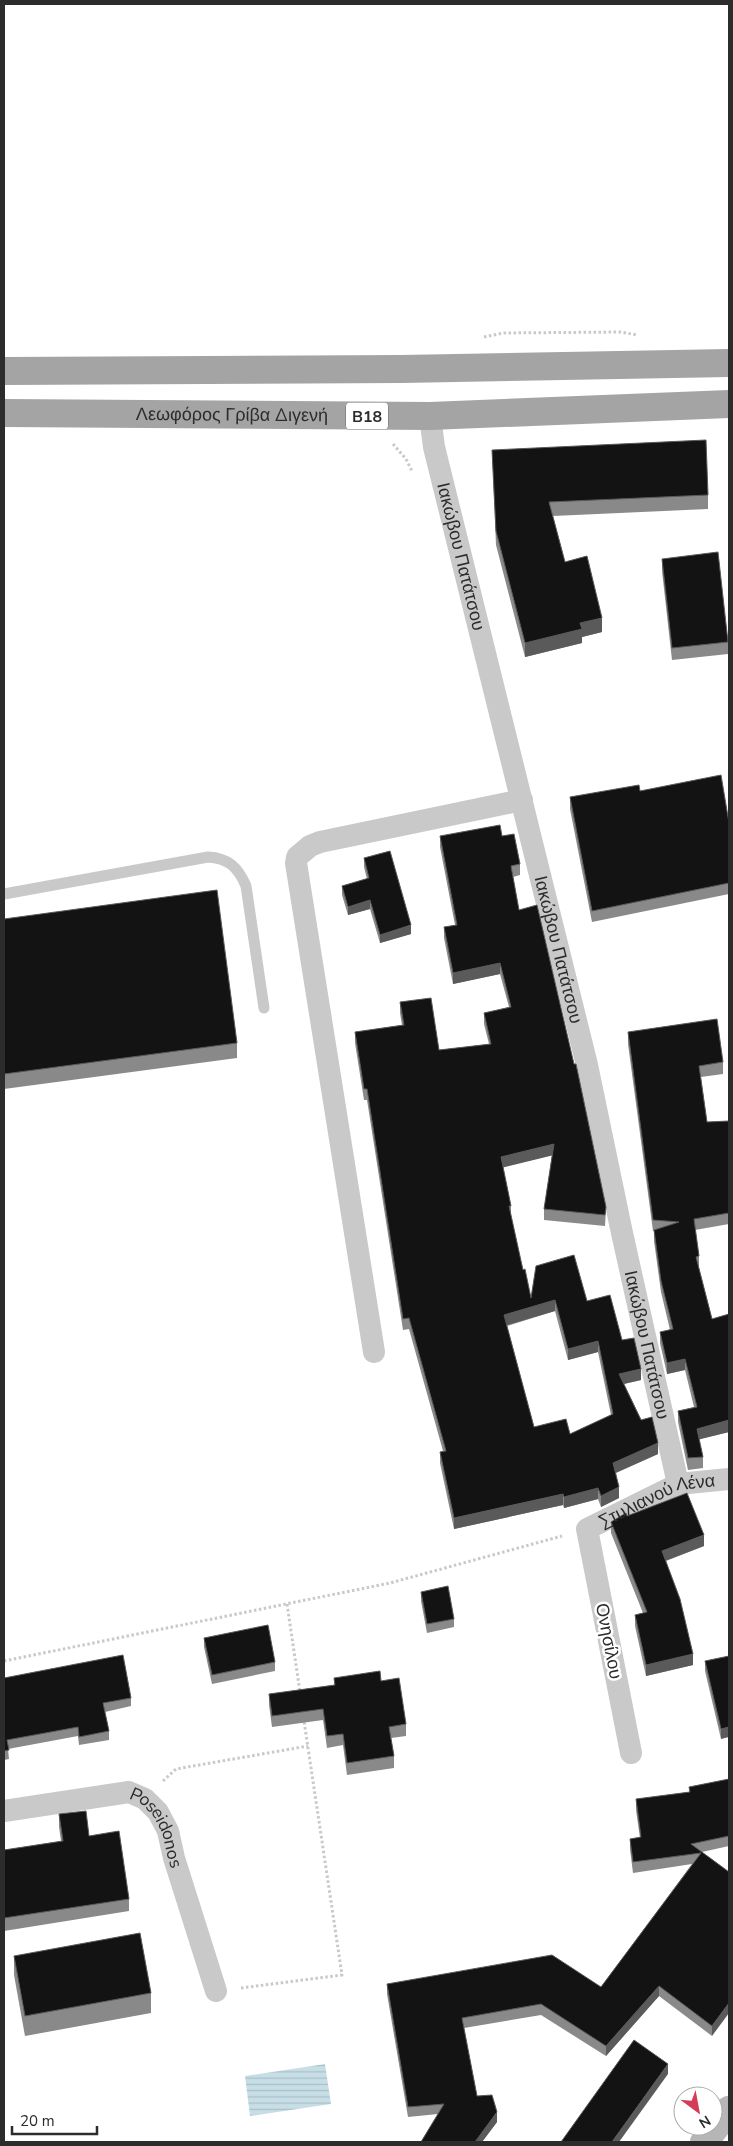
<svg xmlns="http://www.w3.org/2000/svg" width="733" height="2146" font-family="'Nunito Sans',sans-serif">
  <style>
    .water { fill: url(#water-rules) }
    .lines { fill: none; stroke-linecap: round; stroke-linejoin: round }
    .path { stroke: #c9c9c9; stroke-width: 3; stroke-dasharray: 2.5 2.5; stroke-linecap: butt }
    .lane { stroke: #c9c9c9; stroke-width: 11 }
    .street { stroke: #c9c9c9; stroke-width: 22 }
    .secondary { stroke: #b6b6b6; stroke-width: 28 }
    .primary { stroke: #a4a4a4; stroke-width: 28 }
    .wall { fill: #898989; fill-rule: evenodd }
    .shaded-wall { fill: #5a5a5a }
    .building { fill: #131313; stroke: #5a5a5a; fill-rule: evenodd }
    .labels { text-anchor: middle; stroke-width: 5; stroke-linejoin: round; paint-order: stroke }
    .shield { fill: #fff; stroke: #6b6b6b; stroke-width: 1 }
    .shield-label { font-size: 16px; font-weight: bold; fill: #2c2c2c }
    .street-label { font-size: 18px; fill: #2c2c2c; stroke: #fff }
  </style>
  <defs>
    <pattern id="water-rules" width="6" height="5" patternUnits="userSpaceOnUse" patternTransform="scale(1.25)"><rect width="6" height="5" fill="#c7dee7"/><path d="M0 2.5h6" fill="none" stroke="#abbfc6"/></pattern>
  </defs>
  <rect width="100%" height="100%" fill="#fff"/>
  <polygon class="water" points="325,2064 331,2104 250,2116 245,2076"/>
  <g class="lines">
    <g class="path">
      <polyline points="484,337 503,333 621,332 637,335"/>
      <polyline points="393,444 406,459 412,471"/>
      <polyline points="287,1604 300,1692"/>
      <polyline points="4,1661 390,1583 562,1536"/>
      <polyline points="163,1781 176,1769 308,1746"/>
      <polyline points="241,1988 342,1975 304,1721"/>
    </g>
    <path class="lane" d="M 4,894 L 208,857 C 228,858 238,867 246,886 L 264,1008"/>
    <g class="street">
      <path id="s1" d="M 430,416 L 434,447 L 587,1065 L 622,1233 L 678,1484"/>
      <polyline points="374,1352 296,863 297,857 310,846 320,842 522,800"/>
      <path id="s2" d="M 631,1753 L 587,1529 L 678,1484 L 729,1479"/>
      <path id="s3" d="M 4,1811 L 129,1792 L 145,1799 L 158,1812 L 168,1831 L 174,1858 L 216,1991"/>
    </g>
    <polyline class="secondary" points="704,2142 729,2110"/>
    <g class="primary">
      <polyline points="4,371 401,369 729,363"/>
      <path id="s4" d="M 4,413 L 430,416 L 729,404"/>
    </g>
  </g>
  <g class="wall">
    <polygon points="492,450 708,495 708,509 553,516 565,562 602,632 582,637 582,643 525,657 496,545"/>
    <polygon points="662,559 728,642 728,654 672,660 662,571"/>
    <polygon points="640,791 729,823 729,894 592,922 570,809 570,797"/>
    <path d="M 440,836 L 502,836 L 520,864 L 520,875 L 513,877 L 519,910 L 606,1207 L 605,1226 L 544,1220 L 544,1209 L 552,1155 L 503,1167 L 511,1206 L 511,1217 L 523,1270 L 531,1298 L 587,1301 L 622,1340 L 641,1380 L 624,1384 L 658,1454 L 616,1473 L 619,1498 L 601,1507 L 598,1499 L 564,1508 L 563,1505 L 454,1529 L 440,1463 L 440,1452 L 443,1451 L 409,1329 L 403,1330 L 367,1100 L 364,1100 L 355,1043 L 355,1032 L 402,1025 L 400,1013 L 400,1002 L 439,1050 L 489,1044 L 484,1024 L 484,1013 L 509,1007 L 500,974 L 453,984 L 444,938 L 444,927 L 455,925 L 440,847 ZM 555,1311 L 568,1360 L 598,1352 L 611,1415 L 570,1434 L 534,1427 L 507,1326 Z"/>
    <polygon points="364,858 411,934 380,943 370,909 348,915 342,895 342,886 367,879 364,867"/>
    <polygon points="4,919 237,1043 237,1058 4,1089"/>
    <polygon points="628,1032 723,1062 723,1074 701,1077 707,1122 729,1121 729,1224 695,1230 699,1256 699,1268 712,1319 729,1314 729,1432 699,1439 703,1457 703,1468 688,1470 678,1422 678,1411 694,1407 685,1370 667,1374 660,1343 660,1332 670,1330 661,1292 654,1241 654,1231 653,1231 628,1044"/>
    <polygon points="627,1516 704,1546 666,1561 693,1665 646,1676 635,1626 635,1615 643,1613 611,1533 611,1522"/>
    <polygon points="421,1592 454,1619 454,1627 427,1633 421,1601"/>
    <polygon points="204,1638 275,1662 275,1671 212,1684 204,1647"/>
    <polygon points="729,1656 721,1739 705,1671 705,1661"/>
    <polygon points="4,1678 131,1698 131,1706 105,1712 109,1731 109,1740 79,1745 78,1736 8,1749 9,1759 4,1760"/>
    <polygon points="334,1678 381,1681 406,1724 406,1736 391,1738 394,1756 394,1768 347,1775 343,1745 327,1748 323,1720 272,1727 269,1705 269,1694 334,1685"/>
    <polygon points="729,1779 729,1846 702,1852 729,1872 712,2036 659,1996 606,2056 541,2015 464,2028 477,2096 497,2122 482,2142 421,2142 438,2114 408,2117 387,1994 387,1984 601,1987 692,1864 633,1873 630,1849 630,1839 640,1838 636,1810 636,1799 689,1792 689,1787"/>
    <polygon points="59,1814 89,1836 129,1899 129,1911 4,1931 4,1850 61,1841 59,1827"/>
    <polygon points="14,1956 151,1993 151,2013 25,2036 14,1975"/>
  </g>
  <g class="shaded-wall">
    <polygon points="602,618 602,632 582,637 582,643 525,657 525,643 580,623"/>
    <polygon points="370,900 370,909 348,915 348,907"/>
    <polygon points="411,925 411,934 380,943 380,935"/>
    <polygon points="500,963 500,974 453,984 453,973"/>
    <polygon points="554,1144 554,1155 501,1168 501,1157"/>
    <polygon points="555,1300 555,1311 504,1326 504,1315"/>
    <polygon points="598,1341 598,1352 568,1360 568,1349"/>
    <polygon points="685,1359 685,1370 667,1374 667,1363"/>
    <polygon points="641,1369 641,1380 619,1385 619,1374"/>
    <polygon points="729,1420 729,1432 697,1440 697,1429"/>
    <polygon points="658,1443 658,1454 613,1474 613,1463"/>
    <polygon points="619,1487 619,1498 601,1507 601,1496"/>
    <polygon points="598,1488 598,1499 564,1508 564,1497"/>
    <polygon points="563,1494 563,1505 454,1529 454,1518"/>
    <polygon points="704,1535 704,1546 662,1562 662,1551"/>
    <polygon points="693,1654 693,1665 646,1676 646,1665"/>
    <polygon points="729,1727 729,1737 721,1739 721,1729"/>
    <polygon points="659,1986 659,1996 606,2056 606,2046"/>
    <polygon points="729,2003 729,2013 712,2036 712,2026"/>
    <polygon points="668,2064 668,2074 619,2142 612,2142"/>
    <polygon points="497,2112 497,2122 482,2142 475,2142"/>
  </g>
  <g class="building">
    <polygon points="706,440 708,495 549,502 565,562 587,556 602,618 580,623 582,629 525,643 496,531 492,450"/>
    <polygon points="718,552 728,642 672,648 662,559"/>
    <polygon points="721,775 729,823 729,883 592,911 570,797 639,785 640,791"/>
    <path d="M 500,825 L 502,836 L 514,834 L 520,864 L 511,866 L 519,910 L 537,905 L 574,1064 L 576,1064 L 606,1207 L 605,1215 L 544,1209 L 554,1144 L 501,1157 L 511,1206 L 509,1206 L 523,1270 L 525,1269 L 531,1298 L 536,1266 L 574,1255 L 587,1301 L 610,1295 L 622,1340 L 634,1338 L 641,1369 L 619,1374 L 641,1420 L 652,1417 L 658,1443 L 613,1463 L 619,1487 L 601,1496 L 598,1488 L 564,1497 L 563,1494 L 454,1518 L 440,1452 L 446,1451 L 409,1318 L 403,1319 L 367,1089 L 364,1089 L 355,1032 L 404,1025 L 400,1002 L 431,998 L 439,1050 L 491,1044 L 484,1013 L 511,1007 L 500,963 L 453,973 L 444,927 L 457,925 L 440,836 ZM 555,1300 L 568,1349 L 598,1341 L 613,1414 L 570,1434 L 566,1419 L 534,1427 L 504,1315 Z"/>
    <polygon points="390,851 411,925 380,935 370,900 348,907 342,886 369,878 364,858"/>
    <polygon points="217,890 237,1043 4,1074 4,919"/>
    <polygon points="717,1019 723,1062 699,1066 707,1122 729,1121 729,1213 694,1219 699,1256 696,1257 712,1319 729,1314 729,1420 697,1429 703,1457 688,1458 678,1411 697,1407 685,1359 667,1363 660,1332 673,1329 661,1281 654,1230 679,1222 653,1220 628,1032"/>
    <polygon points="687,1493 704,1535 662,1551 680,1599 693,1654 646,1665 635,1615 647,1612 611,1522 626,1513 627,1516"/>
    <polygon points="448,1586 454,1619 427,1624 421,1592"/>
    <polygon points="268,1625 275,1662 212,1675 204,1638"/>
    <polygon points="123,1655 131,1698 103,1703 109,1731 79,1737 78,1727 7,1740 9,1750 4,1751 4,1678"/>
    <polygon points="729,1656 729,1727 721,1729 705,1661"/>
    <polygon points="380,1671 381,1681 399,1678 406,1724 389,1727 394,1756 347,1763 343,1734 327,1736 323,1709 272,1716 269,1694 335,1685 334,1678"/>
    <polygon points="729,1779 729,1836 691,1844 729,1872 729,2003 712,2026 659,1986 606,2046 541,2004 462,2018 477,2096 492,2095 497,2112 475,2142 421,2142 444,2104 408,2107 387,1984 552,1955 601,1987 701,1853 633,1862 630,1839 641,1837 636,1799 690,1792 689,1787"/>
    <polygon points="86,1811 89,1836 119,1831 129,1899 4,1918 4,1850 63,1841 59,1814"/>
    <polygon points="140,1933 151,1993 25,2016 14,1956"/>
    <polygon points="634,2040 668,2064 612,2142 561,2142"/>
  </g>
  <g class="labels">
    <rect class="shield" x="346" y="402.5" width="42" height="27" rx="4"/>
    <g class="shield-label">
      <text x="367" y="422">B18</text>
    </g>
    <g class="street-label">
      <text dy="6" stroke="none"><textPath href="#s4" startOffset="228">Λεωφόρος Γρίβα Διγενή</textPath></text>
      <text dy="6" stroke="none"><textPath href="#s1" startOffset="144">Ιακώβου Πατάτσου</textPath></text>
      <text dy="6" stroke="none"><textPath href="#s1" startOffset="549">Ιακώβου Πατάτσου</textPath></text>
      <text dy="6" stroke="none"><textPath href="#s1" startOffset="954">Ιακώβου Πατάτσου</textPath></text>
      <text dy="6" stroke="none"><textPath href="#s2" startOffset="305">Στυλιανού Λένα</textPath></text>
      <text transform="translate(609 1641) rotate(79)" y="6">Ονησίλου</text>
      <text dy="6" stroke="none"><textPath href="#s3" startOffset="175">Poseidonos</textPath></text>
    </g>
  </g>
  <rect width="733" height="2146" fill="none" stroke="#2c2c2c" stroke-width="10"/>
  <g transform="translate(698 2111) rotate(148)"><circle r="24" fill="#ffffff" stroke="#ababab"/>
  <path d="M0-4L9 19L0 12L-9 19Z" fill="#d43c57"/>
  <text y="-8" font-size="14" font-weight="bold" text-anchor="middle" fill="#2c2c2c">N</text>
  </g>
  <path d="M12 2126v8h85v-8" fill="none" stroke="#2c2c2c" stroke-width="2.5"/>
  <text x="20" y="2126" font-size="15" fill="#2c2c2c" stroke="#ffffff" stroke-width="4" paint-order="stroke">20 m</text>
</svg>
